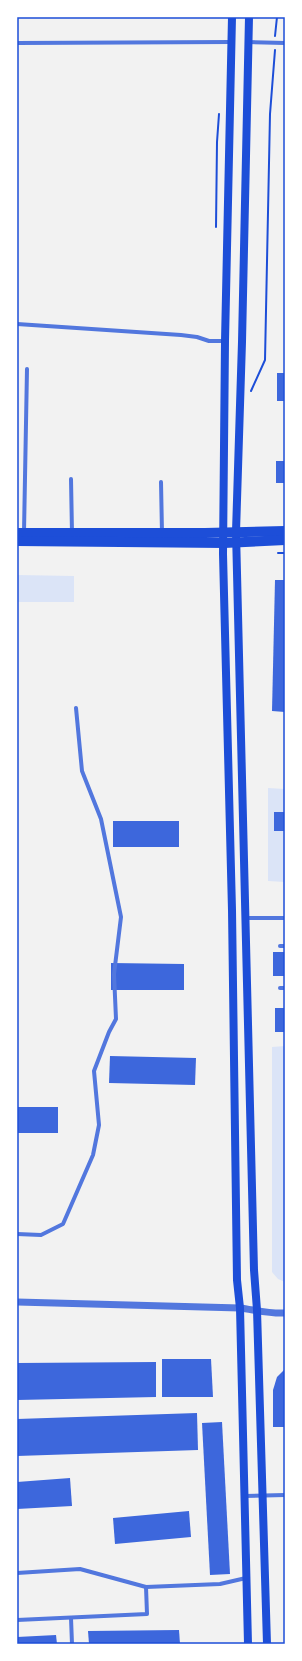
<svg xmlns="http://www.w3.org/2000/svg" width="302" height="1661" font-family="Karla,sans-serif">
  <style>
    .green { fill: #dbe4f7 }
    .building { fill: #3d67dc }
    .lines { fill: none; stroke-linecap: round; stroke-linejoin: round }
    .path { stroke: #1d4ed8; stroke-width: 2 }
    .minor { stroke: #5277de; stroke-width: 4 }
    .tertiary { stroke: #5277de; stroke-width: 7 }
    .secondary { stroke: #1d4ed8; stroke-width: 8 }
    .primary { stroke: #1d4ed8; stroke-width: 10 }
    .neatline { fill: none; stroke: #1d4ed8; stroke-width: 1.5 }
  </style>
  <rect width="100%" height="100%" fill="#f2f2f2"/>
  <g class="green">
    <polygon points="17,575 74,576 74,602 17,602"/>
    <polygon points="268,788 285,789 285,812 274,812 274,830 285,831 285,882 268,881"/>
    <polygon points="285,1046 285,1282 278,1279 272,1272 272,1047"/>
  </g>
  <g class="building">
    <rect x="277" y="373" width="8" height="28"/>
    <rect x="276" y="461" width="9" height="22"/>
    <polygon points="275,580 285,580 285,712 272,711"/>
    <rect x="274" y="812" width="11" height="19"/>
    <rect x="113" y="821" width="66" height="26"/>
    <rect x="273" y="952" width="12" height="24"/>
    <polygon points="111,963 184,964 184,990 111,990"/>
    <rect x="275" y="1008" width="10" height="24"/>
    <polygon points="110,1056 196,1058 195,1085 109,1083"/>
    <rect x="17" y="1107" width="41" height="26"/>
    <polygon points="162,1359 211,1359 213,1397 162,1397"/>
    <polygon points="156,1362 156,1397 17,1400 17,1363"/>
    <polygon points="285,1369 285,1427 273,1427 273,1390 277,1377"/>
    <polygon points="197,1413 198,1450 17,1456 17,1419"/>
    <polygon points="222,1422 230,1574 210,1575 202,1423"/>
    <polygon points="70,1478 72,1506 17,1509 17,1482"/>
    <polygon points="189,1511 191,1537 115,1544 113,1518"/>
    <polygon points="179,1630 180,1644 89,1644 88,1631"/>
    <polygon points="56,1635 57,1644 17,1644 17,1637"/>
  </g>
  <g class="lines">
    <g class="path">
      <polyline points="275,36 277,17"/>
      <polyline points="216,227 217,142 219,114"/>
      <polyline points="251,391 265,360 270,114 275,50"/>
      <polyline points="278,553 285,553"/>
    </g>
    <g class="minor">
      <polyline points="248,42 285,43"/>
      <polyline points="17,43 232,42"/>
      <polyline points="17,324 181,335 197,337 209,341 225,341"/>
      <polyline points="71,479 72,533"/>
      <polyline points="161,482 162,533"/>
      <polyline points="24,532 27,369"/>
      <polyline points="246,918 285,918"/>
      <polyline points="280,946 285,946"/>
      <polyline points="280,988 285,988"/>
      <polyline points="17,1234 41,1235 63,1224 93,1155 99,1125 94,1071 109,1032 116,1019 114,974 121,917 101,819 82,771 76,708"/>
      <polyline points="244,1496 285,1495"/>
      <polyline points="17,1573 80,1569 146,1587 220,1584 246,1578"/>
      <polyline points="71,1618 72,1644"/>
      <polyline points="17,1620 147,1614 146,1587"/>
    </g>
    <path class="tertiary" d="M 17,1302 L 240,1308 C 255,1310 270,1314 285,1313"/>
    <g class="secondary">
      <polyline points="232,17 225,341 223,554 232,910 237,1280 240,1308 248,1644"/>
      <polyline points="249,17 242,342 236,532 254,1270 257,1310 267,1644"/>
    </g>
    <g class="primary">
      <polyline points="17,533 205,533 285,531"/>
      <polyline points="17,541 224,543 285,540"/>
    </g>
  </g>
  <rect width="302" height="1661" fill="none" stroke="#ffffff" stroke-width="36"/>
  <rect x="18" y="18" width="266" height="1625" class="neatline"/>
</svg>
